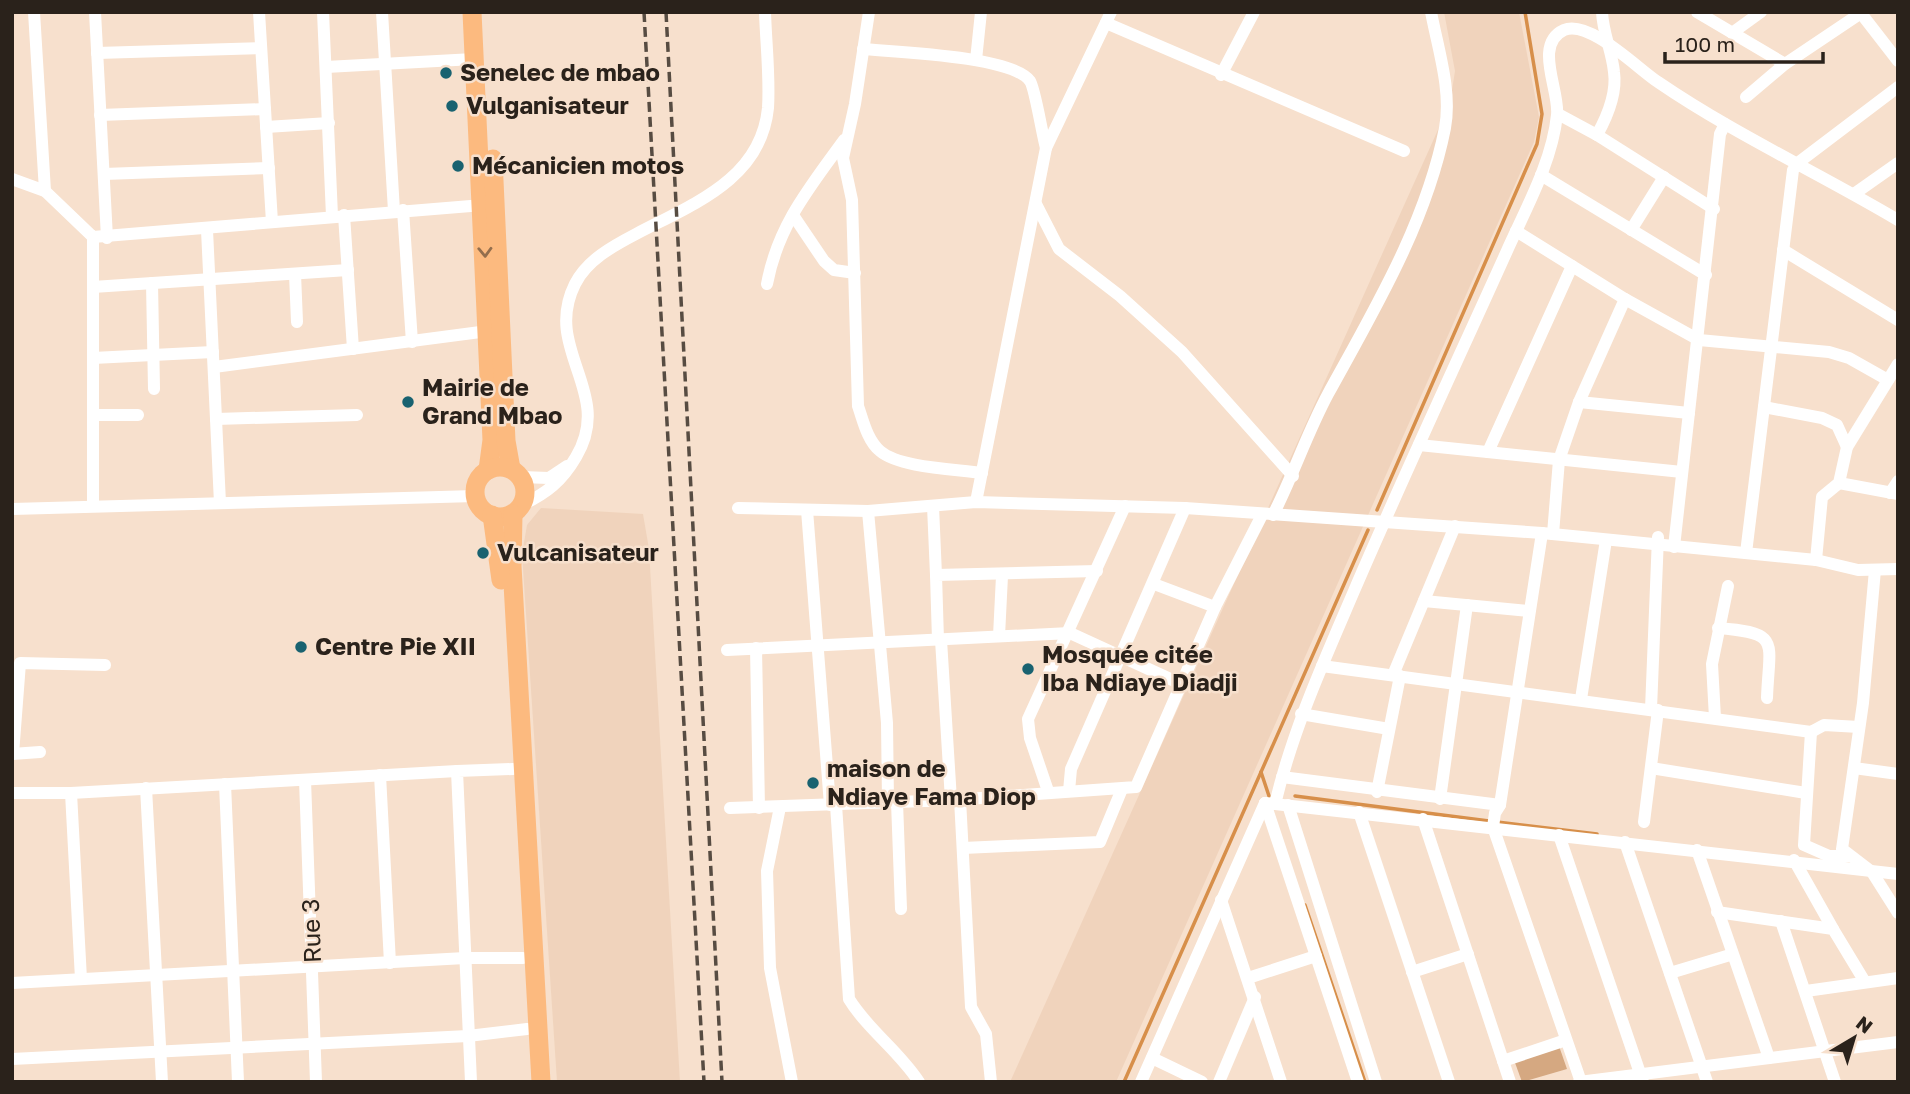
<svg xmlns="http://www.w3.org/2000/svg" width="1910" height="1094" font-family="'Golos Text',sans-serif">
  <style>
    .built { fill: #f0d3bc }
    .green { fill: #d5a881 }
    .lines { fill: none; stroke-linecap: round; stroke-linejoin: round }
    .stream { stroke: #d78f4a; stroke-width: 3.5 }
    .minor { stroke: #fff; stroke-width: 12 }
    .highway { stroke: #fcba7f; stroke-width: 19 }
    .rail { stroke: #574c42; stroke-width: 3.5; stroke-dasharray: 10 5; stroke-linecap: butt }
    .oneway { stroke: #936e4d }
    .poi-dot { fill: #196270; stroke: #f7e0cd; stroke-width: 2.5 }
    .labels { text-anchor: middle; stroke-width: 5; stroke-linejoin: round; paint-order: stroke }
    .poi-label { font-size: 24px; font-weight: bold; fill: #2a221b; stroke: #f7e0cd; text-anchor: start }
    .street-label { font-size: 24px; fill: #2a221b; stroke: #f7e0cd }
  </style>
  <rect width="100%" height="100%" fill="#f7e0cd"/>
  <g class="built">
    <polygon points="1444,12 1519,12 1539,117 1534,142 1116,1082 1010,1082 1450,103 1455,71"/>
    <polygon points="541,508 643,514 649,549 680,1082 557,1082 522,554 527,525"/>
  </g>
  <polygon class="green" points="1559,1046 1567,1069 1522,1082 1514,1060"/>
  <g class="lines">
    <g class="stream">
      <polyline points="1377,510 1537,144 1542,114 1525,12"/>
      <polyline points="1261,772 1269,796"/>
      <polyline points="1295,796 1489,821"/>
      <polyline points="1497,822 1597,834"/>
      <polyline points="1305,905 1365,1082"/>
      <polyline points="1124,1082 1368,530"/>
    </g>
    <g class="minor">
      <polyline points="34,12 45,191"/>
      <polyline points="95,12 107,238"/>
      <polyline points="259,12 272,222"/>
      <polyline points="323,12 332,216"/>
      <polyline points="382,12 394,211"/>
      <path d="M 869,12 L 855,104 L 843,158 L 852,200 L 858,406 C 863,420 867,440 880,451 C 900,468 955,469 982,473"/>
      <polyline points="1697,12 1785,64"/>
      <polyline points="1860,12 1898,61"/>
      <polyline points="1106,23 1404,151"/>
      <polyline points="1732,33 1761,12"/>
      <path d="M 863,49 C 897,52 1012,56 1030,81 C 1035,88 1042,134 1046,148"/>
      <polyline points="97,53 261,48"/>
      <polyline points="976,60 981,12"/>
      <polyline points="326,67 474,59"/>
      <polyline points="1221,75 1254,12"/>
      <polyline points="1746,97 1785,64 1861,13"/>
      <polyline points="1558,114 1597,135 1714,209"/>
      <polyline points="100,115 265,109"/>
      <polyline points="266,127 329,123"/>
      <path d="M 1597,135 C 1607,117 1617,93 1614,72 C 1612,51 1603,34 1602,12"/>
      <polyline points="104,174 269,168"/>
      <polyline points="1541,175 1706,275"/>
      <polyline points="12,179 45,191 93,237 483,205"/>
      <polyline points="1854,194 1898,163"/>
      <polyline points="1036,204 1059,249 1120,296 1182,352 1293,476"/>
      <polyline points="403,210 412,342"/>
      <polyline points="344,215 353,349"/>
      <polyline points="793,215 824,261 834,270 855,273"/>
      <polyline points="207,230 220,503"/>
      <polyline points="1631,230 1664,177"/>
      <polyline points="1516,231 1625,299 1699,340 1829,352 1849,358 1888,380"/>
      <polyline points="93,237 93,506"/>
      <polyline points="1783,250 1898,320"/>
      <polyline points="295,274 297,322"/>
      <polyline points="152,283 154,389"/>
      <path d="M 767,284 C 778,225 810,187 844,140"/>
      <polyline points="93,287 348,270"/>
      <polyline points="93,358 213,352"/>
      <polyline points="214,367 488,331"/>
      <polyline points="1579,402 1689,413"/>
      <polyline points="1764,407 1822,418 1837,425 1847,447"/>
      <polyline points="93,415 138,415"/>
      <polyline points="216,419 357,415"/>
      <polyline points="1419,445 1682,472"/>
      <polyline points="1488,452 1572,266"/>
      <polyline points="521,477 549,478 567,466"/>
      <polyline points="1839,483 1898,494"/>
      <polyline points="1890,493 1898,481"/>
      <polyline points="976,502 1046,148 1111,12"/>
      <path d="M 522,505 C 547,493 562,481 576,457 C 615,392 542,350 575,284 C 587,260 613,246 636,234 C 691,205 761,180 768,108 C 770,77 766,44 765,12"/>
      <polyline points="933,506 936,575"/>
      <polyline points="738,508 868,511 976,502 1185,508 1542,533 1816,560 1858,570 1898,569"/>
      <polyline points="12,509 475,496"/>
      <polyline points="807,510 830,805"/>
      <polyline points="868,511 887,723 888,802"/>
      <path d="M 1273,515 C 1293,476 1307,433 1328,394 C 1374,310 1426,224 1445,128 C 1452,91 1438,49 1431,12"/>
      <polyline points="1553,534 1559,460 1579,402 1625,299"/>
      <polyline points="1674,547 1720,134 1725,124"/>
      <polyline points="1746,553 1793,170 1799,162 1898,87"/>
      <polyline points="1816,560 1822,497 1839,483 1847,447 1898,364"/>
      <polyline points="1875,570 1863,703 1842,849 1872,872 1898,913"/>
      <polyline points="1424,601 1529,611"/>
      <polyline points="1215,607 1262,515"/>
      <path d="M 1718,628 C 1782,633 1769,641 1767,698"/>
      <polyline points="999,636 1002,576"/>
      <polyline points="938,640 936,575 1097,571"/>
      <polyline points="941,640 951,800"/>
      <polyline points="756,648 759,808"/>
      <polyline points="727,650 1070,633 1179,683"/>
      <polyline points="1322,666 1811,732 1824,725 1859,727"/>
      <polyline points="1393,675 1455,526"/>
      <polyline points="1581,699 1606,540"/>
      <polyline points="1651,709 1658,537"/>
      <polyline points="1301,714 1389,729"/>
      <polyline points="1715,718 1712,664 1728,586"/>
      <polyline points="1811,732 1804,845 1829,856 1849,856"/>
      <polyline points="12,754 40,752"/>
      <polyline points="13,754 20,663 105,665"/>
      <polyline points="1651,768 1806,793"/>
      <polyline points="1854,768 1898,774"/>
      <polyline points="380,775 390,963"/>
      <polyline points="1282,777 1500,805 1542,533"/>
      <polyline points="305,780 316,1082"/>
      <polyline points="225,784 238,1082"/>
      <polyline points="146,788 162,1082"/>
      <polyline points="1048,791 1030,738 1028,719 1125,506"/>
      <polyline points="1069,791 1071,769 1185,508"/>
      <polyline points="1377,792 1400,676"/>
      <polyline points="12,793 71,793 457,771"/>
      <polyline points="71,793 81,979"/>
      <polyline points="960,799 971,1007 986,1034 991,1082"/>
      <polyline points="1440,799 1467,605"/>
      <polyline points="897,802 901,909"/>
      <polyline points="1265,803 1898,874"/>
      <polyline points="1265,803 1358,1082"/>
      <path d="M 1275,804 C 1293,729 1324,661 1354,591 C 1403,477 1455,366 1506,253 C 1525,210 1552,163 1557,115 C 1560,91 1533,44 1564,30 C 1589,19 1638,69 1658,82 C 1734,134 1819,173 1898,220"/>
      <path d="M 836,805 L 849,999 C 868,1030 899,1051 919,1082"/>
      <polyline points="1288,805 1376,1082"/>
      <polyline points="1500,805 1495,813 1493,827 1581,1082"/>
      <polyline points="780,807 767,871 770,968 792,1082"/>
      <polyline points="730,808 953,800 1136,787 1215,607 1154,584"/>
      <polyline points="1359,812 1449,1082"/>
      <polyline points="1423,819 1510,1082"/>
      <polyline points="1644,822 1658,710"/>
      <polyline points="1559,835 1643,1082"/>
      <polyline points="1625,842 1707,1082"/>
      <polyline points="963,848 1100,842 1122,789"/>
      <polyline points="1697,850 1769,1058"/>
      <polyline points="1794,860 1833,929"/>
      <polyline points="1221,900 1281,1082"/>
      <polyline points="1717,912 1833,929 1865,982"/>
      <polyline points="1781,921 1835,1082"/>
      <polyline points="1412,972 1468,954"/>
      <polyline points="1670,973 1730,955"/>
      <polyline points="1248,978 1316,956"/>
      <polyline points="12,983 465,958 523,958"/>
      <polyline points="1806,991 1898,978"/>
      <polyline points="1152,1058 1202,1082"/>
      <polyline points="12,1059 468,1036 527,1029"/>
      <polyline points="1503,1061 1566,1040"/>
      <polyline points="471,1082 457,771 513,769"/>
      <polyline points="1141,1082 1265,803"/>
      <polyline points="1219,1082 1255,997"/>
      <polyline points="1579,1082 1898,1042"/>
    </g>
    <g class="highway">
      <polyline points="472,12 492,440 488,470"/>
      <polyline points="493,159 506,441 511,469"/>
      <circle cx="500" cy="492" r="25"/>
      <polyline points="513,514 512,566 541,1082"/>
      <polyline points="492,515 501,580"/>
    </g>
    <g class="rail">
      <polyline points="644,12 704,1082"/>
      <polyline points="666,12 722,1082"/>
    </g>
  </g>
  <defs><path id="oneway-chevron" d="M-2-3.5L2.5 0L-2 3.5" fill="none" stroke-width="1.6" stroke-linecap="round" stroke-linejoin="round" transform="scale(1.75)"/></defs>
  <use class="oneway" href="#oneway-chevron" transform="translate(485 252) rotate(88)"/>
  <g class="poi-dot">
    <circle cx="446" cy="73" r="7"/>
    <circle cx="452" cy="106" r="7"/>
    <circle cx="458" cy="166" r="7"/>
    <circle cx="408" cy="402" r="7"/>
    <circle cx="483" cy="553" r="7"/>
    <circle cx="301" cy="647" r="7"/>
    <circle cx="1028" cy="669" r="7"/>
    <circle cx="813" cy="783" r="7"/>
  </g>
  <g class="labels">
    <g class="poi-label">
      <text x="460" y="81">Senelec de mbao</text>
      <text x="466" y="114">Vulganisateur</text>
      <text x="472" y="174">Mécanicien motos</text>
      <text x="422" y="396">Mairie de<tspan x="422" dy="28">Grand Mbao</tspan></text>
      <text x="497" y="561">Vulcanisateur</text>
      <text x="315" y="655">Centre Pie XII</text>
      <text x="1042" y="663">Mosquée citée<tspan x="1042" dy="28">Iba Ndiaye Diadji</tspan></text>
      <text x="827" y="777">maison de<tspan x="827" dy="28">Ndiaye Fama Diop</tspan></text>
    </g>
    <g class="street-label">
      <text transform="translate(312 931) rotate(-92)" y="8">Rue 3</text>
    </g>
  </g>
  <rect width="1910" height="1094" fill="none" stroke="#2a221b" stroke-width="28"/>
  <g transform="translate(1854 1038) rotate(38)" stroke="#f7e0cd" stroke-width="5" paint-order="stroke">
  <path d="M0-5L12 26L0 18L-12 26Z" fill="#2a221b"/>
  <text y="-10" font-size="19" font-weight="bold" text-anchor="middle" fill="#2a221b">N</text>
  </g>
  <path d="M1665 52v10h158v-10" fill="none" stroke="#2a221b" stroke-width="3.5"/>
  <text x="1675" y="52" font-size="21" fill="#2a221b" stroke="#f7e0cd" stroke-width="5" paint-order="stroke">100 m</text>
</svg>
